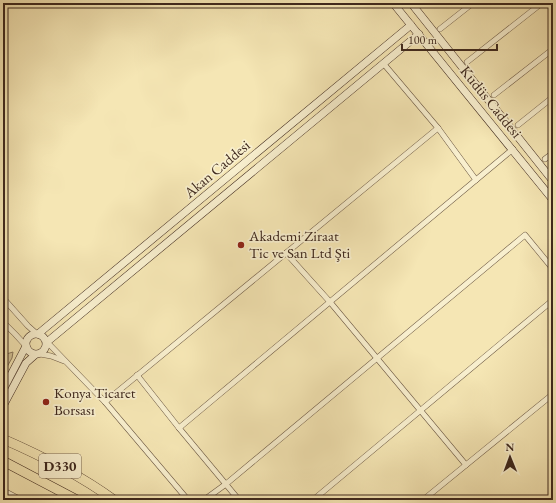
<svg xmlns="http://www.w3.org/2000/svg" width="556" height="503" font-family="'EB Garamond',serif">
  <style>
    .green { fill: #d6c69a; stroke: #8a775c }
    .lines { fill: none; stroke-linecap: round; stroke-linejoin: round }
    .street-casing { stroke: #6c5843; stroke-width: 6 }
    .secondary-casing { stroke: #3e281d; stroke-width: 8 }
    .highway-casing { stroke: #3e281d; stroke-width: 10 }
    .street { stroke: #f8efce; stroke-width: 5 }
    .secondary { stroke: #f8efce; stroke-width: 7 }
    .highway { stroke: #f5e6b4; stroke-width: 9 }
    .poi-dot { fill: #8f2418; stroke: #f8efce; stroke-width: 1.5 }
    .labels { text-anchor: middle; stroke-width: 3.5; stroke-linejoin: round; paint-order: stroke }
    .shield { fill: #f8efce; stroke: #766452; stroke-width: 1 }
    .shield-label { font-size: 14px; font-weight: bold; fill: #3e281d }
    .street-label { font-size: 15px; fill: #3e281d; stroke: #f8efce }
    .poi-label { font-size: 15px; fill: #3e281d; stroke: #f8efce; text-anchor: start }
  </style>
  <rect width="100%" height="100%" fill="#f5e6b4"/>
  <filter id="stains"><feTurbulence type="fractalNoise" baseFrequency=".005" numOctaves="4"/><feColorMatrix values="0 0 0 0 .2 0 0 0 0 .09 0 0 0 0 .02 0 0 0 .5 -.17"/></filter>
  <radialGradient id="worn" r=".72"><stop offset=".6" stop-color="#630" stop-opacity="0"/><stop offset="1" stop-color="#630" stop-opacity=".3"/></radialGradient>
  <polygon class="green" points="13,352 12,358 3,374 3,355"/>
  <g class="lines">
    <defs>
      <g id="street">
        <polyline points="440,29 473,3"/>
        <polyline points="467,62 542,3"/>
        <polyline points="383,63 438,128 476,180"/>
        <polyline points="494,95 553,49"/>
        <polyline points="518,125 553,97"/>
        <polyline points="545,159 553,153"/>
        <polyline points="286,253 330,302 466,465"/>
        <polyline points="3,298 28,326 37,334"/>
        <polyline points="3,322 15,334 26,346"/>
        <polyline points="47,342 105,402 188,500"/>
        <polyline points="40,354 51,356 64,361"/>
        <polyline points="137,375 179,428 239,500"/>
        <polyline points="105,402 438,128"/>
        <polyline points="179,428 513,149"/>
        <polyline points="4,491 21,500"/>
        <polyline points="204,500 226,484 525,235 553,269"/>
        <polyline points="313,500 553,300"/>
        <polyline points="423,500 553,394"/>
      </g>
      <g id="secondary">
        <polyline points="393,3 553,200"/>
        <polyline points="411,3 553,181"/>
        <circle cx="36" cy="344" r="10"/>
        <polyline points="38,334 411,25"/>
        <polyline points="47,342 419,34"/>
        <polyline points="3,390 26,346"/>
        <polyline points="3,406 26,363 35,355"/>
      </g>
      <g id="highway">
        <path d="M 3,439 C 42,456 80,475 114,500"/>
        <polyline points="3,461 77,500"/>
      </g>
    </defs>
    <use href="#street" class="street-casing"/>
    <use href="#secondary" class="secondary-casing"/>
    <use href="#highway" class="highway-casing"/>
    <use href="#street" class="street"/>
    <use href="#secondary" class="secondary"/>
    <use href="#highway" class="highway"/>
  </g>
  <g class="poi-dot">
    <circle cx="241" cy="245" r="4"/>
    <circle cx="46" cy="402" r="4"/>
  </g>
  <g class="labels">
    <rect class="shield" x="39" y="454" width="42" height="24" rx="3"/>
    <g class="shield-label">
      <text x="60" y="471">D330</text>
    </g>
    <g class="street-label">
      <text transform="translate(491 102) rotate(51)" y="5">Kudüs Caddesi</text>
      <text transform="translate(217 169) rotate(-40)" y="5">Akan Caddesi</text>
    </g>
    <g class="poi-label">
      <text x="249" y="241">Akademi Ziraat<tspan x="249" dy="17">Tic ve San Ltd Şti</tspan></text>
      <text x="54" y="398">Konya Ticaret<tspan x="54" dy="17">Borsası</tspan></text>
    </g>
  </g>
  <rect width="556" height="503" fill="none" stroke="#f5e6b4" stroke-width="16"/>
  <rect x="4" y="4" width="548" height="495" fill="none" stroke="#3e281d" stroke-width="2"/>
  <rect x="8" y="8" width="540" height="487" fill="none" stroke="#3e281d"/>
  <g transform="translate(510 457) rotate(359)" stroke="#f8efce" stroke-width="3" paint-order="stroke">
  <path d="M0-3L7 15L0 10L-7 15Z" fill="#3e281d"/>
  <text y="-6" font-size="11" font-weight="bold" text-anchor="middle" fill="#3e281d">N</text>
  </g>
  <path d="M402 44v6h95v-6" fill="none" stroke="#3e281d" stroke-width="2"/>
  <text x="408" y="44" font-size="12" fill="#3e281d" stroke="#f8efce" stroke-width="3" paint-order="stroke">100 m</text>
  <rect width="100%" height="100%" filter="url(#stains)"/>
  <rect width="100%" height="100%" fill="url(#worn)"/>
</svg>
